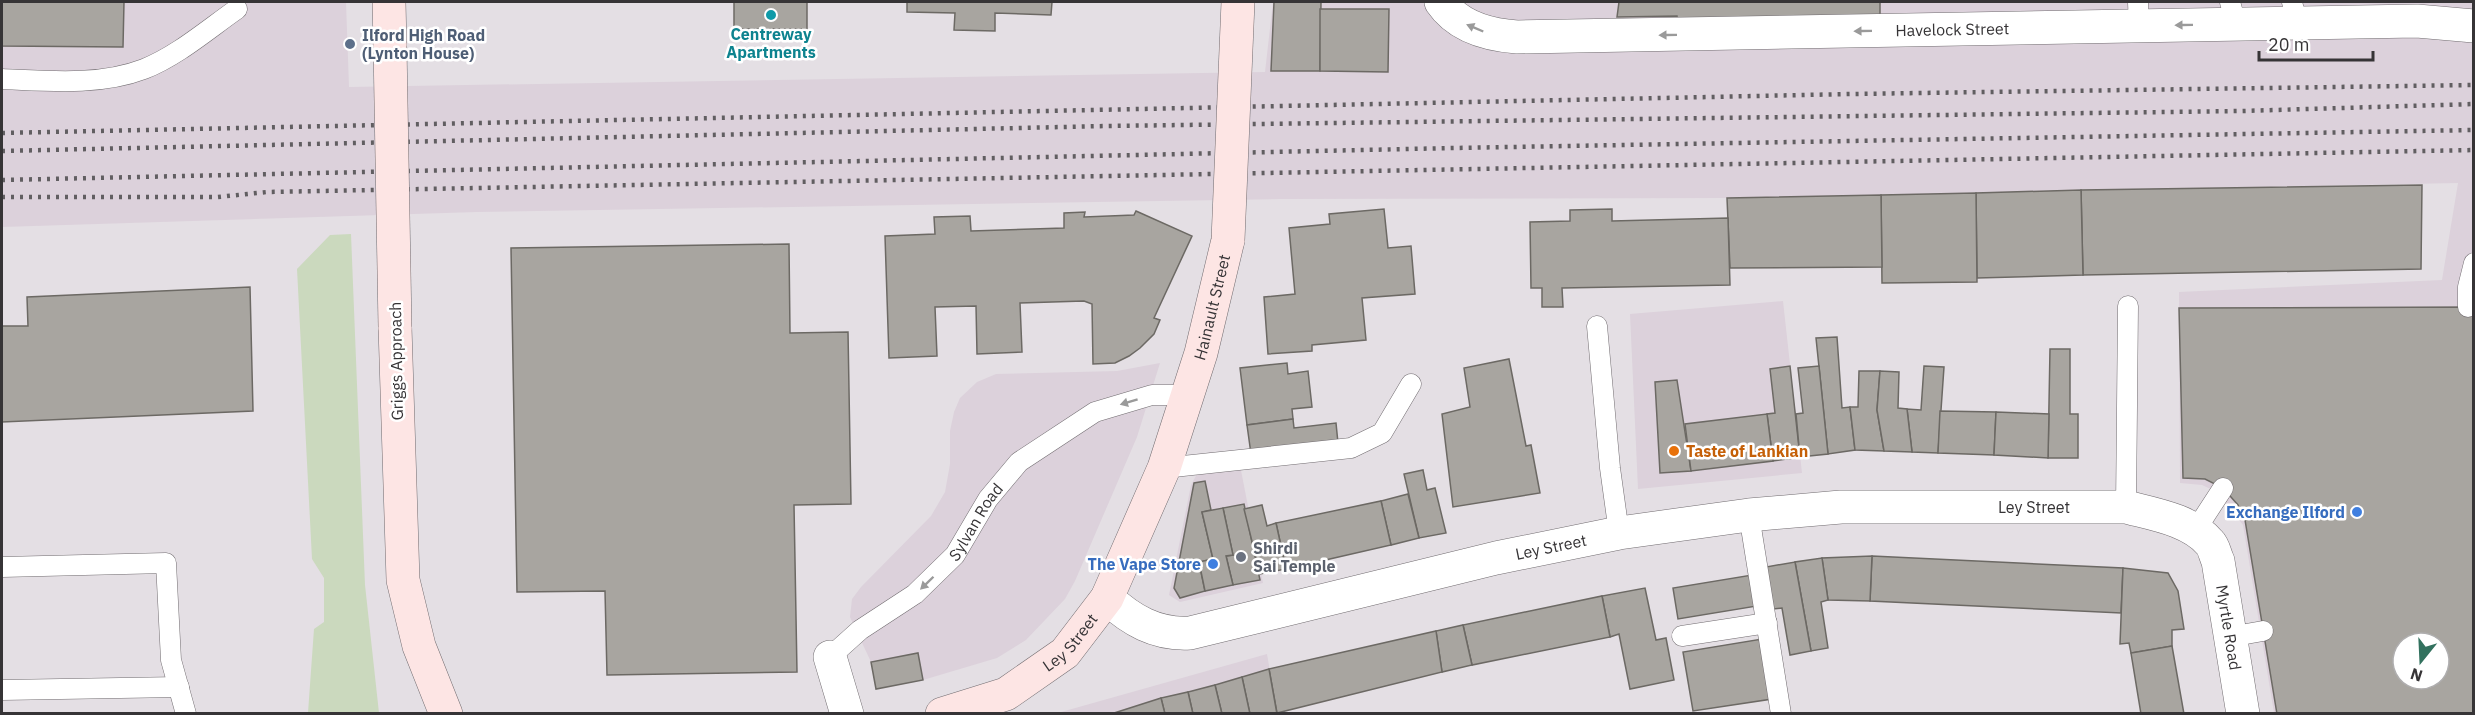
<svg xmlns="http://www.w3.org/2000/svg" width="2475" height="715" font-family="'IBM Plex Sans',sans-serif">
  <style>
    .built { fill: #dcd1db; fill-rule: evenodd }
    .green { fill: #cbd9be }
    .building { fill: #a8a5a0; stroke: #6c6964; stroke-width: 1.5; fill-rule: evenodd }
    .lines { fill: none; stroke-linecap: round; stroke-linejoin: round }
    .lane-casing { stroke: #716c70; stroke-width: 21 }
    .street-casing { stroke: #716c70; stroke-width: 34 }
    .secondary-casing { stroke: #716c70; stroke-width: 34 }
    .lane { stroke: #fff; stroke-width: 20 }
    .street { stroke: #fff; stroke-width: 33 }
    .secondary { stroke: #fde5e4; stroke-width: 33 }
    .rail { stroke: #615e61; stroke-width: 4.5; stroke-dasharray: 3 6; stroke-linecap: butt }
    .secondary-bridge-casing { stroke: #716c70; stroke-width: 34; stroke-linecap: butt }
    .secondary-bridge { stroke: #fde5e4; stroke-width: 33 }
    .oneway { fill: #9a9a9a }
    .culture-dot { fill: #0f9aa8; stroke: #fff; stroke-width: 2 }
    .service-dot { fill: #5c6f8a; stroke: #fff; stroke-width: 2 }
    .food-dot { fill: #e8710a; stroke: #fff; stroke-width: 2 }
    .shop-dot { fill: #3f7fe0; stroke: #fff; stroke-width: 2 }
    .worship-dot { fill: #6b7280; stroke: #fff; stroke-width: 2 }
    .labels { text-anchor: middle; stroke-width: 5; stroke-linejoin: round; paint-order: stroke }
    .street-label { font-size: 16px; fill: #363436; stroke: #fff }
    .culture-label { font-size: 16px; font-weight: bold; fill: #0d838f; stroke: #fff }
    .service-label { font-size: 16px; font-weight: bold; fill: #4e5e75; stroke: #fff; text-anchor: start }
    .food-label { font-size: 16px; font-weight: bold; fill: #c56008; stroke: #fff; text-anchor: start }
    .shop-label { font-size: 16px; font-weight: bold; fill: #366cbe; stroke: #fff; text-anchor: end }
    .worship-label { font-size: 16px; font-weight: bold; fill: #5b616d; stroke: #fff; text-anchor: start }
  </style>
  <rect width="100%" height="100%" fill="#e4dfe4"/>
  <g class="built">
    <path d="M 2,2 L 346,2 L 349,87 L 1265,72 L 1273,2 L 2473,2 L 2473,713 L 2274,713 L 2243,525 L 2217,492 L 2202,485 L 2180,483 L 2179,292 L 2442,280 L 2458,183 L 1727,198 L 1280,199 L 477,212 L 2,227 ZM 2403,643 L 2439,643 L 2439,679 L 2403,679 Z"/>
    <polygon points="1783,301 1802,473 1638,489 1630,314"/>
    <polygon points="1160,363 1137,437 1075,581 1065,599 1026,640 997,658 923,680 876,689 871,662 850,617 852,599 861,587 931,516 945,492 950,464 950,431 954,412 960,398 977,382 996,374 1117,371"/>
    <polygon points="1209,452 1238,455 1263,583 1180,602 1169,595 1191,485"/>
    <polygon points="1267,654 1277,713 1054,714"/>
  </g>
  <polygon class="green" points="351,234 365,585 379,713 308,713 314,629 324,622 324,578 312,559 297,269 330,235"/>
  <g class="building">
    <polygon points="2,2 124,2 123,47 2,46"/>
    <rect x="734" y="2" width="73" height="27"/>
    <polygon points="907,2 1052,2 1051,15 995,13 995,31 954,30 955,13 907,12"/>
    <polygon points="1274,2 1321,2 1320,71 1271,71"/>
    <polygon points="1619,2 1880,2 1880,20 1678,24 1677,16 1617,17"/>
    <polygon points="1320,9 1389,9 1388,72 1320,71"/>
    <polygon points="2422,185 2421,269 2083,275 2081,190"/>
    <polygon points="2081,190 2083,275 1977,278 1976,193"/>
    <polygon points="1976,193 1977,282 1882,283 1881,195"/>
    <polygon points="1881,195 1882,267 1730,268 1727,198"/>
    <polygon points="1384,209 1388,248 1411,246 1415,294 1362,298 1366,340 1312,345 1312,351 1268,354 1264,297 1295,294 1289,228 1330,224 1329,214"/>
    <polygon points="1612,209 1612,221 1728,218 1730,285 1562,288 1563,307 1542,307 1542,288 1531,288 1530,222 1570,221 1570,210"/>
    <polygon points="1136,211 1192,236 1154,318 1160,320 1154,334 1140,348 1129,356 1115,363 1093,364 1092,304 1084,301 1020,303 1022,352 977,354 976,306 935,307 937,356 889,358 885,236 935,234 934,217 970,216 971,231 1064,228 1064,213 1085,212 1084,217 1134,215"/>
    <polygon points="789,244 790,333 848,332 851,504 794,505 797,672 607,675 605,591 517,592 511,248"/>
    <polygon points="250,287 253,411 2,422 2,326 28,326 27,297"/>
    <path d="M 2474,307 L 2474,714 L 2277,714 L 2245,520 L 2238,505 L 2223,488 L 2205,479 L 2183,478 L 2179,308 ZM 2403,643 L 2439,643 L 2439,679 L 2403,679 Z"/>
    <polygon points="1837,337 1842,408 1850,407 1855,450 1828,454 1816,338"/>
    <polygon points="2050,349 2070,349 2070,414 2078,414 2078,458 2048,458"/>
    <polygon points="1509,359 1526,446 1531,445 1540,493 1453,507 1442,414 1470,407 1464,368"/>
    <polygon points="1287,363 1288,374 1308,371 1312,407 1292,409 1293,419 1247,425 1240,368"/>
    <polygon points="1790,366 1800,457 1773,461 1767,414 1775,413 1770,369"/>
    <polygon points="1819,366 1828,454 1800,457 1796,414 1803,413 1798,368"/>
    <polygon points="1924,366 1944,367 1938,453 1912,452 1907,409 1921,410"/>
    <polygon points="1859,371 1880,371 1877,410 1884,451 1855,450 1850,407 1858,407"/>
    <polygon points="1880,371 1899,372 1898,408 1907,409 1912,452 1884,451 1877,410"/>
    <polygon points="1677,380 1691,471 1660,473 1655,382"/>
    <polygon points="1940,411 1996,412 1994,455 1938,453"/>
    <polygon points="1996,412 2049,414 2048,458 1994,455"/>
    <polygon points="1767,414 1773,461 1691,471 1685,424"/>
    <polygon points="1293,419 1294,428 1336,423 1338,443 1251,454 1247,425"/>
    <polygon points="1423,470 1427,490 1435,488 1446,533 1419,538 1404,474"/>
    <polygon points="1205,481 1211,510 1202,512 1213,559 1199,562 1205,591 1180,598 1174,588 1194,483"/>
    <polygon points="1408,494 1419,538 1391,545 1381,501"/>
    <polygon points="1381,501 1391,545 1286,569 1276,523"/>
    <polygon points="1244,504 1260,580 1233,585 1226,556 1233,555 1223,508"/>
    <polygon points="1262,505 1267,526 1276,523 1286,569 1260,574 1244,509"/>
    <polygon points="1223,508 1233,555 1226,556 1233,585 1205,591 1199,562 1213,559 1202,512"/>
    <polygon points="1872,556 2123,568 2121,613 1870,601"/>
    <polygon points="1872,556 1870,601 1828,600 1822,558"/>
    <polygon points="1822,558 1828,600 1821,602 1828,648 1811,651 1795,562"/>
    <polygon points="1795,562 1811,651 1790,655 1782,608 1773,609 1766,567"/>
    <polygon points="2123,568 2168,573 2178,591 2184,629 2172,630 2172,646 2131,653 2129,643 2120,644"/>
    <polygon points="1752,575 1757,606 1678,619 1673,588"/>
    <polygon points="1645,588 1656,640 1666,638 1674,680 1630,689 1619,634 1610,637 1602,596"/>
    <polygon points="1602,596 1610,637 1472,665 1463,625"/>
    <polygon points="1463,625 1472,665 1442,672 1436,631"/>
    <polygon points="1436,631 1442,672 1277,713 1269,669"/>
    <polygon points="1762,639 1772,699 1693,711 1683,652"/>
    <polygon points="2172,646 2184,714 2141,714 2131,653"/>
    <polygon points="918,653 923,680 876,689 871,662"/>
    <polygon points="1269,669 1277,714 1250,714 1242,677"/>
    <polygon points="1242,677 1250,714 1222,714 1215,685"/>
    <polygon points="1215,685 1222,714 1193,714 1188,692"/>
    <polygon points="1188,692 1193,714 1165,714 1161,698"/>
    <polygon points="1161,698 1165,714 1111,714"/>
  </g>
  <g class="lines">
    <defs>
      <g id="lane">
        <polyline points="2138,2 2139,26"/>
        <polyline points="2230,2 2236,24"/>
        <polyline points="2292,2 2297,23"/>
        <path d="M 2,79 C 48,81 100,86 144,69 C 177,56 207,30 237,9"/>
        <polyline points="2468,307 2468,287 2474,263"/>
        <polyline points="1597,326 1610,468 1619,533"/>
        <polyline points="1164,468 1351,448 1382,433 1411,384"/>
        <polyline points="2126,507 2128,306"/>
        <polyline points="1749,515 1781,714"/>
        <polyline points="2195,531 2223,488"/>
        <polyline points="2,567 166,563 171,660 186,714"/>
        <polyline points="1682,636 1767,623"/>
        <polyline points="2229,637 2263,631"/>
        <path id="s1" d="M 830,657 L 860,630 L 915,594 L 955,555 L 988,499 L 1019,462 L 1095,412 L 1152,395 L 1186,395"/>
        <polyline points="2,690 179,687"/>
      </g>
      <g id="street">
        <path id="s2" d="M 1441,2 C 1458,27 1489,35 1517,37 L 2417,21 L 2474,26"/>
        <path id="s3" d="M 1107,598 C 1131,620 1156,635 1190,633 L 1496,558 L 1619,533 L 1749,515 L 1841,507 L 2126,507 C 2153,514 2191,520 2210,543 C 2214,547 2215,555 2218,561 L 2243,714"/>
        <polyline points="830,657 847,714"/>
      </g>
      <g id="secondary">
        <polyline points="389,2 390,46"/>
        <polyline points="395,327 403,580 419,646 446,714"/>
        <path id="s4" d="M 942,714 L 1006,694 L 1065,653 L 1107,598 L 1164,468 L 1201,353 L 1228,240"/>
      </g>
    </defs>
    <use href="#lane" class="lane-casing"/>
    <use href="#street" class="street-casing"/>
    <use href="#secondary" class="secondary-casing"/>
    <use href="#lane" class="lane"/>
    <use href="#street" class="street"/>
    <use href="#secondary" class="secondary"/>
    <g class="rail">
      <polyline points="2,133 1851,94 2474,85"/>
      <polyline points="2,151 1107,126 2242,111 2474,104"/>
      <polyline points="2,180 1453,148 2474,130"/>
      <polyline points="2,197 218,197 267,192 2474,150"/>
    </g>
    <defs>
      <g id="secondary-bridge">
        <polyline points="390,46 395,327"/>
        <polyline points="1228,240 1238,2"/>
      </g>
    </defs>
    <use href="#secondary-bridge" class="secondary-bridge-casing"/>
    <use href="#secondary-bridge" class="secondary-bridge"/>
  </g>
  <defs><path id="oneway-solid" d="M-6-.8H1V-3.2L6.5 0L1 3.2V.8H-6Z" transform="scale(1.5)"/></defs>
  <g class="oneway">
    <use href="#oneway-solid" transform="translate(2184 25) rotate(179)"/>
    <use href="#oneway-solid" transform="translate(1475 28) rotate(-157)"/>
    <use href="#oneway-solid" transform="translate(1863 31) rotate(179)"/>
    <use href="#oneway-solid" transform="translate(1668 35) rotate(179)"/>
    <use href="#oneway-solid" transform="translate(1129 402) rotate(163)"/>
    <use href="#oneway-solid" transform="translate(927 583) rotate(136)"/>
  </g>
  <circle class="culture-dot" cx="771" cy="15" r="6"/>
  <circle class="service-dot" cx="350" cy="44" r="6"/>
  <circle class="food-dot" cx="1674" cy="451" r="6"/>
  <g class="shop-dot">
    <circle cx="2357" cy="512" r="6"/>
    <circle cx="1213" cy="564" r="6"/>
  </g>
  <circle class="worship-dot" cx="1241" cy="557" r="6"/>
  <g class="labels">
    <g class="street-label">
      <text dy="6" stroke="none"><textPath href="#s2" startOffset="522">Havelock Street</textPath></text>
      <text dy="6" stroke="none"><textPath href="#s4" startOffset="518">Hainault Street</textPath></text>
      <text transform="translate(396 361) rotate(-91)" y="6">Griggs Approach</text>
      <text dy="6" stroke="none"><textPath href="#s3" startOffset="950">Ley Street</textPath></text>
      <text dy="6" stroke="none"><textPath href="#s1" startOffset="201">Sylvan Road</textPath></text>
      <text dy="6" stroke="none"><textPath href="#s3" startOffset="464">Ley Street</textPath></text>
      <text dy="6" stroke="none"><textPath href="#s3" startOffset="1222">Myrtle Road</textPath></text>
      <text dy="6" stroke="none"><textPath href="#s4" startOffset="150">Ley Street</textPath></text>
    </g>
    <g class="culture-label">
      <text x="771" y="40">Centreway<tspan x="771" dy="18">Apartments</tspan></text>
    </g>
    <g class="service-label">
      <text x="362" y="41">Ilford High Road<tspan x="362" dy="18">(Lynton House)</tspan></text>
    </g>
    <g class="food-label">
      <text x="1686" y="457">Taste of Lankian</text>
    </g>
    <g class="shop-label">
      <text x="2345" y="518">Exchange Ilford</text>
      <text x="1201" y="570">The Vape Store</text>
    </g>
    <g class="worship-label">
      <text x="1253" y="554">Shirdi<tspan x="1253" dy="18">Sai Temple</tspan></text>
    </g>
  </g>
  <rect width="2475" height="715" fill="none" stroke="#363436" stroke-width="6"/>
  <g transform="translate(2421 661) rotate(198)"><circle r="28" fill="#ffffff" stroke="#afaeaf" stroke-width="1.5"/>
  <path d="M0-4.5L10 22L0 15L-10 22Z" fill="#32715e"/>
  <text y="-9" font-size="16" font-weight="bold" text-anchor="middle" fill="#363436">N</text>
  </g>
  <path d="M2259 51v9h114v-9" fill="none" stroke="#363436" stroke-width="3"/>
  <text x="2268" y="51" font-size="18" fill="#363436" stroke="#ffffff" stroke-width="4.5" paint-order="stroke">20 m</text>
</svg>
